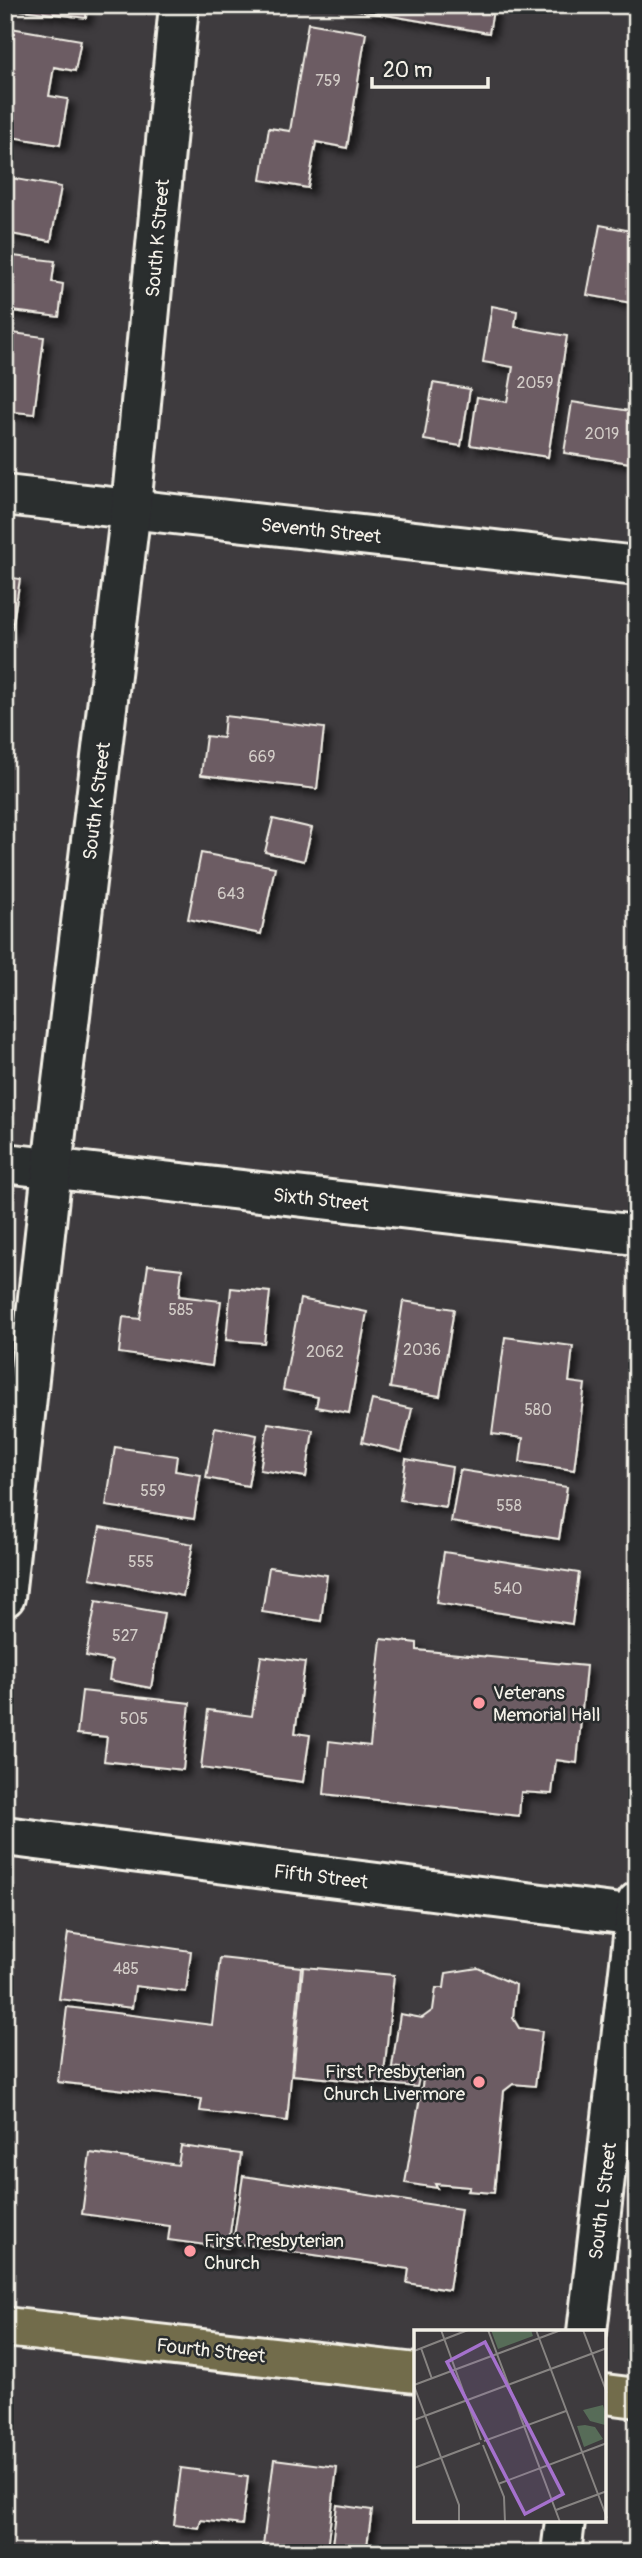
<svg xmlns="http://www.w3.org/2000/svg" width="642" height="2558" font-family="Pangolin,sans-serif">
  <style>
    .building { fill: #6c5b63; stroke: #f4f1e8; stroke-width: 2; filter: url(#shadow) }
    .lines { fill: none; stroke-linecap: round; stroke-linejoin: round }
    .minor-casing { stroke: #f4f1e8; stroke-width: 44 }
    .major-casing { stroke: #f4f1e8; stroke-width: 44 }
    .minor { stroke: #2a2d2e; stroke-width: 38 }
    .major { stroke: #726c4b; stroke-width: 38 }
    .poi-dot { fill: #ff9aa2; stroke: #2a2d2e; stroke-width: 2.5 }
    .labels { text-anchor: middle; stroke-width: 5; stroke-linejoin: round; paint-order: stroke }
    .number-label { font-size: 16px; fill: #d2ccc7 }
    .street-label { font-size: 19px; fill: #f4f1e8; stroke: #2a2d2e }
    .poi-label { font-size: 19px; fill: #f4f1e8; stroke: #2a2d2e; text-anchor: start }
    .inset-road { fill: none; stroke: #878482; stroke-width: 2 }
    .view { fill: #a571cd; fill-opacity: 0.15; stroke: #a571cd; stroke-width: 3.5 }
    .inset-edge { fill: none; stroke: #f4f1e8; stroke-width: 3.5 }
  </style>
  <defs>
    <filter id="shadow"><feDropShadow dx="6" dy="6" stdDeviation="3.5" flood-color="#0009"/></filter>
  </defs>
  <rect width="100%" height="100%" fill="#3e3b3e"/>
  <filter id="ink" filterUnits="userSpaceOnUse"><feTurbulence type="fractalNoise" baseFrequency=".0143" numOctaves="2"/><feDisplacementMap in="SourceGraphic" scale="14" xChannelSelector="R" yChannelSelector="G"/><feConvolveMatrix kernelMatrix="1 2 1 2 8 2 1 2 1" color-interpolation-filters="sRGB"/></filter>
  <g filter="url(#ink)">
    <g class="building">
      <polygon points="5,5 87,5 86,18 5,8"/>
      <polygon points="329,5 494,5 489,33"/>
      <polygon points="308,23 366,33 347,148 316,142 308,188 261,180 269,128 290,131"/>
      <polygon points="5,27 81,40 75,71 54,67 49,96 68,99 60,145 5,136"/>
      <polygon points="637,152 637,197 630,196"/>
      <polygon points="5,177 61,187 51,241 5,233"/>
      <polygon points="600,225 637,232 637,304 587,295"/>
      <polygon points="5,255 55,261 52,282 63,284 59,317 5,310"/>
      <polygon points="492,306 517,311 515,327 567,336 548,457 470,445 477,397 507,402 513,367 483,362"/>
      <polygon points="5,332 44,337 34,414 5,411"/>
      <polygon points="433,383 470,389 461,446 424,440"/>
      <polygon points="572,402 637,412 637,464 564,453"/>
      <polygon points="5,577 20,579 12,629 5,628"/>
      <polygon points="225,716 324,728 317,789 201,775 206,736 223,738"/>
      <polygon points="273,819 312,828 304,861 265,852"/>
      <polygon points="201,853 275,867 261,934 188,919"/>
      <polygon points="148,1265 182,1269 179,1296 221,1301 212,1366 119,1353 123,1317 140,1319"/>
      <polygon points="231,1288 270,1292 264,1343 226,1340"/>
      <polygon points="300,1299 367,1312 349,1413 316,1407 318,1397 283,1390"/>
      <polygon points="403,1301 454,1309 440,1396 390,1388"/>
      <polygon points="505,1337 573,1346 569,1382 585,1384 574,1470 520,1462 523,1438 492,1434"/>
      <polygon points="372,1400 412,1409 402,1452 362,1442"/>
      <polygon points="268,1423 313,1430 306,1477 260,1470"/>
      <polygon points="215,1427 257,1435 248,1486 206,1478"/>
      <polygon points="115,1447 177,1456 175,1471 201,1475 194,1519 106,1506"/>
      <polygon points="406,1459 452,1467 446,1507 400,1500"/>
      <polygon points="460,1470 567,1487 559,1539 451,1522"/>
      <polygon points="100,1527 193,1544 183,1596 90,1578"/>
      <polygon points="444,1552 579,1573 572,1624 436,1603"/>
      <polygon points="269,1567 327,1575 321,1621 262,1612"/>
      <polygon points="96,1601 164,1613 151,1688 109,1680 112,1661 86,1656"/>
      <polygon points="381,1639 417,1643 417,1650 586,1666 577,1763 556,1760 552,1794 521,1792 519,1816 324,1794 329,1741 370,1746"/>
      <polygon points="261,1656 305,1662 295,1733 310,1735 303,1782 201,1768 208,1710 252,1716"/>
      <polygon points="82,1691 190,1703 183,1770 104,1761 107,1737 77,1734"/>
      <polygon points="68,1933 191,1951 186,1992 135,1986 132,2008 59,1999"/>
      <polygon points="220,1958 301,1967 287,2121 200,2111 202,2099 58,2082 67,2007 212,2025"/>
      <polygon points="303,1967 394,1975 384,2074 419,2078 417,2087 293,2075"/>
      <polygon points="478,1968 516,1985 513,2018 519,2028 542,2031 535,2086 513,2084 504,2091 494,2193 468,2191 470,2187 435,2184 437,2188 405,2183 423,2080 415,2070 392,2067 400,2014 422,2018 433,2010 436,1988 444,1988 446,1973"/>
      <polygon points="181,2146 241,2154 228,2248 168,2240 170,2226 82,2214 90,2153 178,2165"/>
      <polygon points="243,2176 461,2209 449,2290 407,2283 409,2269 233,2243"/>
      <polygon points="274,2459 337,2467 327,2549 299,2545 298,2553 262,2553"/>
      <polygon points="181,2468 248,2477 242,2525 201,2520 199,2528 174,2525"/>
      <polygon points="337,2505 372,2510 366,2553 331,2553"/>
      <polygon points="155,2544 182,2547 182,2553 154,2553"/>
    </g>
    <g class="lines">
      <defs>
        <g id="minor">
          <polyline points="5,495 637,566"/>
          <polyline points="5,1163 637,1235"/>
          <polyline points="5,1597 58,1115 131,508 179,5"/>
          <polyline points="5,1836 637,1916"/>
          <polyline points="587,2332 637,1902"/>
          <polyline points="561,2553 565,2521"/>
        </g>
        <g id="major">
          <polyline points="5,2327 416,2373"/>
          <polyline points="605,2394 637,2398"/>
        </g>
      </defs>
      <use href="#minor" class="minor-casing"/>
      <use href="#major" class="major-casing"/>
      <use href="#minor" class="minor"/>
      <use href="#major" class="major"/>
    </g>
  </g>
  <g class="poi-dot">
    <circle cx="479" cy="1703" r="7"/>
    <circle cx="479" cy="2082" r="7"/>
    <circle cx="190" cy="2251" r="7"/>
  </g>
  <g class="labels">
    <g class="number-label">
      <text x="328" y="86">759</text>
      <text x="535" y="388">2059</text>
      <text x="602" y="439">2019</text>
      <text x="262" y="762">669</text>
      <text x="231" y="899">643</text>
      <text x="181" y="1315">585</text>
      <text x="422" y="1355">2036</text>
      <text x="325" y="1357">2062</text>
      <text x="538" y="1415">580</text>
      <text x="153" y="1496">559</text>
      <text x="509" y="1511">558</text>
      <text x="141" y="1567">555</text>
      <text x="508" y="1594">540</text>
      <text x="125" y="1641">527</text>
      <text x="134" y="1724">505</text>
      <text x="126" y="1974">485</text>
    </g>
    <g class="street-label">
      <text transform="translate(157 238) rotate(-85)" y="7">South K Street</text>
      <text transform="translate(321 530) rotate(6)" y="7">Seventh Street</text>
      <text transform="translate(96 801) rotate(-83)" y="7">South K Street</text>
      <text transform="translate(321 1199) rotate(6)" y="7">Sixth Street</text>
      <text transform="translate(321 1876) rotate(7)" y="7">Fifth Street</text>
      <text transform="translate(602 2201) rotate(-83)" y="7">South L Street</text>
      <text transform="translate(211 2350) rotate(6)" y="7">Fourth Street</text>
    </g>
    <g class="poi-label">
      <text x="493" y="1699">Veterans<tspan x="493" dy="22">Memorial Hall</tspan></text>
      <text x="465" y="2078" text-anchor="end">First Presbyterian<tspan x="465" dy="22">Church Livermore</tspan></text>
      <text x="204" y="2247">First Presbyterian<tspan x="204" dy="22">Church</tspan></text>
    </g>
  </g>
  <g transform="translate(414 2330)">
    <rect width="192" height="192" fill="#3e3b3e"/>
    <path d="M 77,0 L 117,0 L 119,6 L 84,19 ZM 189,75 L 192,85 L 192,106 L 191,95 L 176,91 L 169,80 ZM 171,95 L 181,97 L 189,109 L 170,117 L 163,96 Z" fill="#576c58"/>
    <path class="inset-road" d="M 27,0 L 67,110M 74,0 L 146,192M 122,0 L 193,188M 169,0 L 193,63M 7,18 L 18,49M 0,21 L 54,0M 0,55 L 147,0M 0,56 L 45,175 L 45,192M 0,90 L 193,18M 70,111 L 152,81M 69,115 L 90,167 L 91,192M 0,138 L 66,113M 84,154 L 193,113M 142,180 L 193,161"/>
    <path class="view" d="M 71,12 L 149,164 L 111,184 L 33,32 Z"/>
    <rect width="192" height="192" class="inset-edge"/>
  </g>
  <rect width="642" height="2558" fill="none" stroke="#2a2d2e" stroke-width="28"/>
  <rect x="14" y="14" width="614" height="2530" fill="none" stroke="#f4f1e8" stroke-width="2.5" filter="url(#ink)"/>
  <path d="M372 77v10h116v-10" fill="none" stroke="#f4f1e8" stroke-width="3.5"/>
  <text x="383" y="77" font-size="21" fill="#f4f1e8" stroke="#2a2d2e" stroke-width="5" paint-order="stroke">20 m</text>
</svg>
